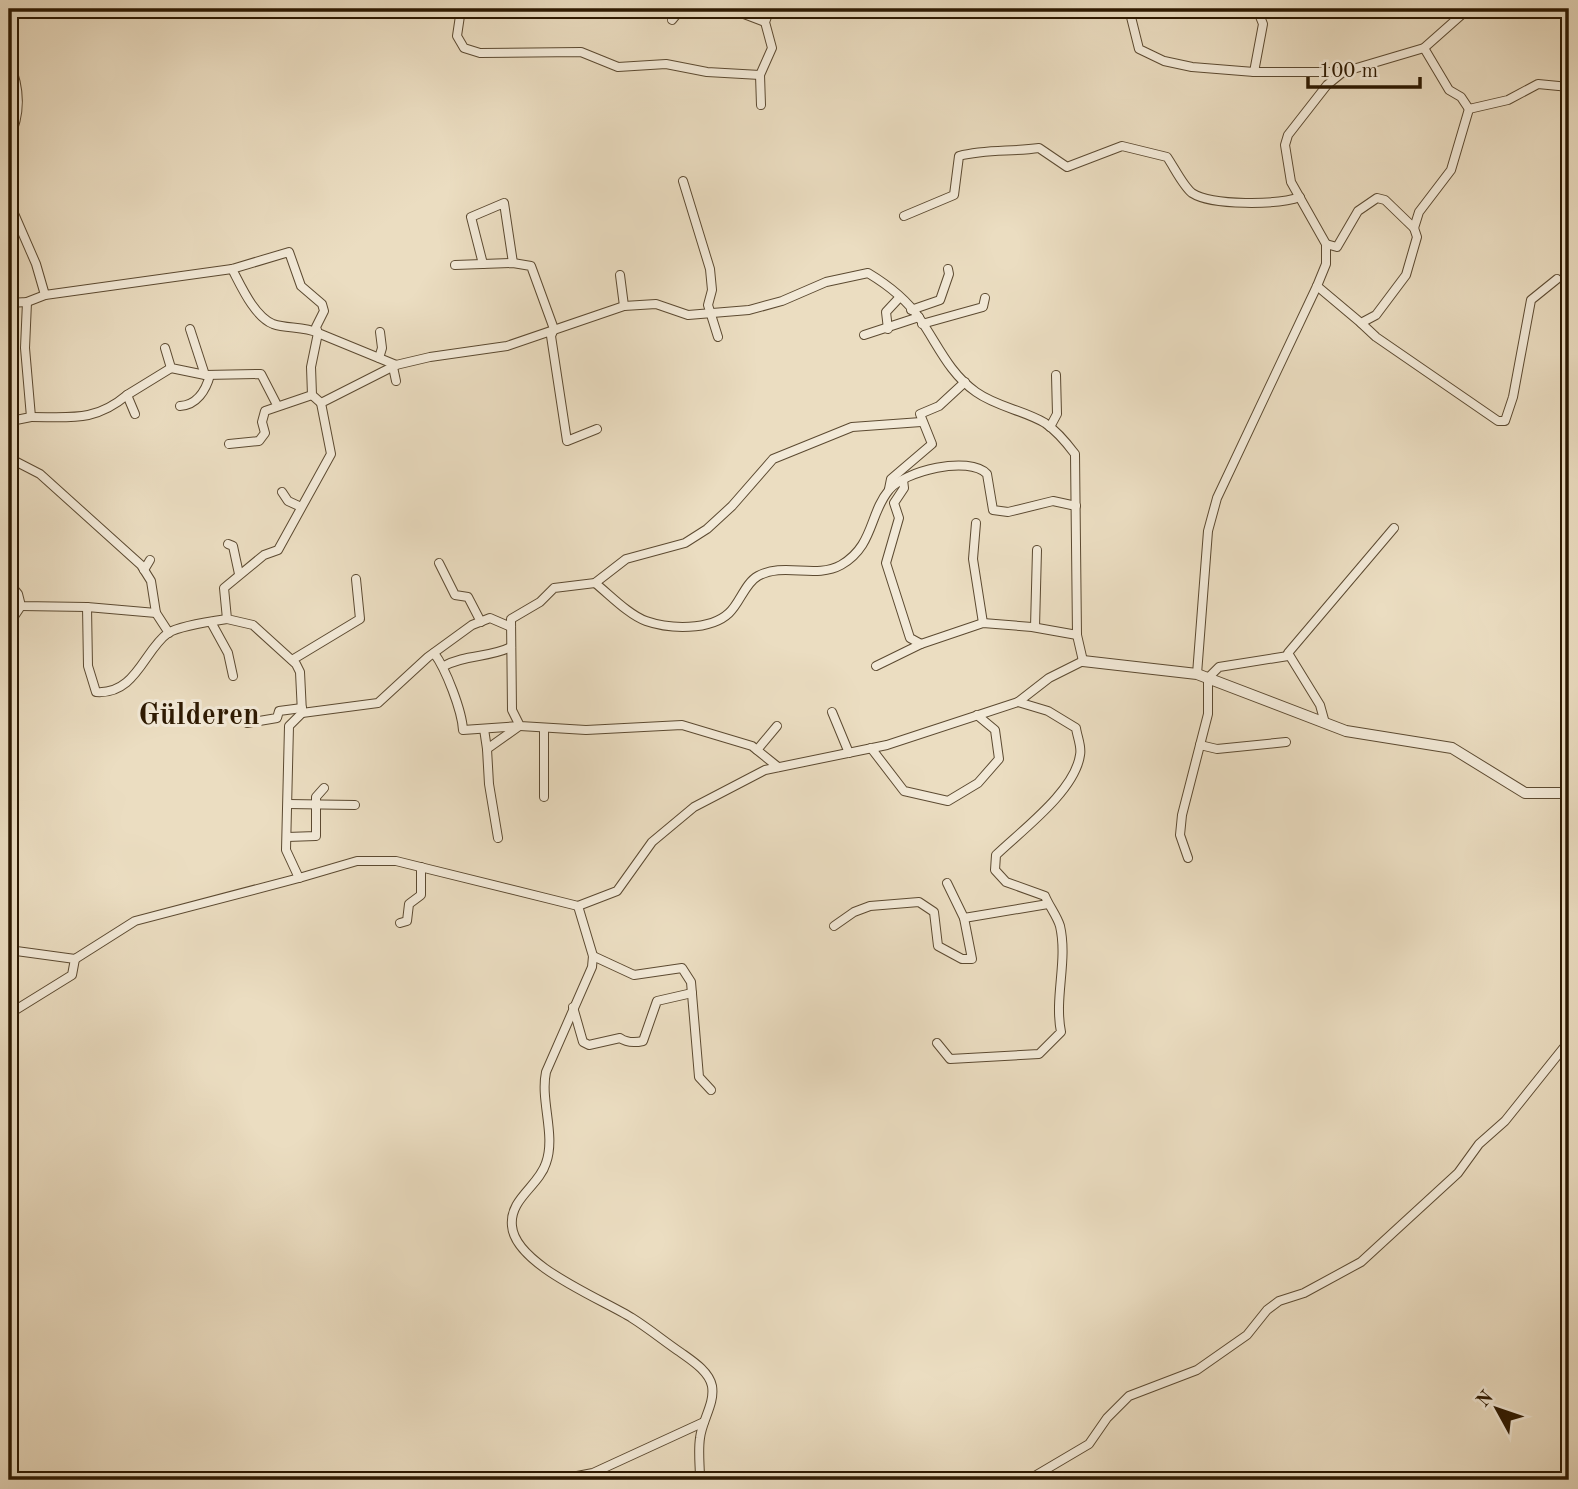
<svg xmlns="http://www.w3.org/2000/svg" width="1578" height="1489" font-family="'Old Standard TT',serif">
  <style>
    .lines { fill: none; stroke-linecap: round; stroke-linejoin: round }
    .minor-casing { stroke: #5c4a31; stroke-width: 10 }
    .tertiary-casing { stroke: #5c4a31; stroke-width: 12 }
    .minor { stroke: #f2e9d7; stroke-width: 8 }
    .tertiary { stroke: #f2e9d7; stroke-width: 10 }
    .labels { text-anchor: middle; stroke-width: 6; stroke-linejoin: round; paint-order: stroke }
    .quarter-label { font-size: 30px; font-weight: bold; fill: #2d1901; stroke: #f2e9d7 }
  </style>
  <rect width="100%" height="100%" fill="#ebddc1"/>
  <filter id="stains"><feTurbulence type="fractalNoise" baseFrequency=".00286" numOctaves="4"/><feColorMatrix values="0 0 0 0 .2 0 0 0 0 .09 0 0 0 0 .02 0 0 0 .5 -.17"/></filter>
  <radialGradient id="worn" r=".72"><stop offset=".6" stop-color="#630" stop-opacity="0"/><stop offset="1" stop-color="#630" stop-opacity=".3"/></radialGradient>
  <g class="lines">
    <defs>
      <g id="minor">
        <polyline points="461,9 457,36 464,48 480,53 581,52 618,67 666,64 707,72 760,75"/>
        <polyline points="1129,9 1139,49 1164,61 1192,67 1254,72 1343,72 1424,48 1468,9"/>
        <polyline points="744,14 765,22"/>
        <polyline points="672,20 681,9"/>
        <polyline points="1424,48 1449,90 1461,97 1469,109"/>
        <path d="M 9,62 C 20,87 21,114 9,139"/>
        <polyline points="1254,72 1263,24 1257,9"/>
        <polyline points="761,105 760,75 772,48 765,22 770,9"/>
        <polyline points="1469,109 1508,100 1538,84 1569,87"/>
        <polyline points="683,181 710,269 712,290 708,305 718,337"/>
        <polyline points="9,202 36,264 45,295"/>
        <path d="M 904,216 L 954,195 L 959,156 C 986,149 1011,152 1039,148 L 1067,167 L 1122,146 L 1167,157 C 1174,167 1183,186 1192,193 C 1212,206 1278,205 1300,197"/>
        <polyline points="1326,244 1291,182 1285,145 1288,135 1327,85 1343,72"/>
        <polyline points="483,264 471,217 504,203 513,263"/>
        <polyline points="455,265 513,263 531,266 554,329 551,336 567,441 597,429"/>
        <path d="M 232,269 C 241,286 254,316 273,324 C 287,329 304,326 318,333 L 311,367 L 312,395 L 321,403"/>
        <path d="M 868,273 C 888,285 907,300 920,319 C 938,345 949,373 976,392 C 997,407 1023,410 1045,423 C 1057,431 1066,442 1075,454 L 1077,635 L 1083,661 L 1049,678 L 1018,702 L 887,745 L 765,770 L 694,807 L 652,842 L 617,891 L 578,906 L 396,861 L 357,861 L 299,878 L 286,850 L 289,726 L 302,713 L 300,672 L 296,664 L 253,625 L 227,619 L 224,588 L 264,555 L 278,550 L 331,454 L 321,403 L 396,365 L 430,357 L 507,346 L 624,306 L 656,304 L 688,315 L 749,310 L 782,301 L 826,282 Z"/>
        <polyline points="620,275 624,306"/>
        <polyline points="1317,286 1361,323 1376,315 1406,275 1417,237 1414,228 1419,212 1451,170 1469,109"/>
        <polyline points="9,303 27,302 45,295 232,269 289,252 301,286 322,304 324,311 316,327 318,333 396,365"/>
        <polyline points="911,310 940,300 949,274 948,269"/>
        <polyline points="1361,323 1376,337 1498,421 1505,421 1513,397 1531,300 1557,279"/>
        <polyline points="922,324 983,307 985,298"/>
        <polyline points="190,329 205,375"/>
        <polyline points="888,329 886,312 899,298"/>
        <polyline points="864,335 919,317"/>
        <polyline points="165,348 171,368 205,375 261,374 277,405"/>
        <polyline points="379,358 382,348 380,332"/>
        <polyline points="393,367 396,381"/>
        <path d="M 180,406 C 197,405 206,390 210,375"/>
        <polyline points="135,414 127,395 171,368"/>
        <path d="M 31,417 C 71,417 95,422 127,395"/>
        <polyline points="9,427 11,421 31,417 25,348 27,302"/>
        <polyline points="1050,427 1057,414 1056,375"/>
        <polyline points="229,444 259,441 265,433 262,422 265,411 312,395"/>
        <polyline points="9,458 40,474 141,565 151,581 156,613 169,633"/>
        <polyline points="903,480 904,488 894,503 899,518 886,563 910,638 921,644 983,623 1032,627 1077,635"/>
        <polyline points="889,489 891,479 932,444 920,414 939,406 965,382"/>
        <polyline points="282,492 288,501 301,507"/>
        <polyline points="976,523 973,559 983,623"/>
        <polyline points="228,544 233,546 239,574"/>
        <polyline points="439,563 455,595 468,597 481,622"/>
        <polyline points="144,570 150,560"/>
        <polyline points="9,583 18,594 21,606 87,607 156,613"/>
        <path d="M 595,583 C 610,595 629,615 646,621 C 669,629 710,631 729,613 C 740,603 745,583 758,576 C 783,562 816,579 841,565 C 874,546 869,514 889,490 C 904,471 969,455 987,474 L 993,510 L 1008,512 L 1053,501 L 1076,506"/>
        <path d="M 87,607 L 88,666 L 96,692 C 136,695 144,650 168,633 C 179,626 213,621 227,619"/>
        <polyline points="211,622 228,653 233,676"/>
        <polyline points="9,624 21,606"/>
        <polyline points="1035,627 1037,550"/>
        <path d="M 434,653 C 446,669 462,711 463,730 L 520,726"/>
        <polyline points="292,660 360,619 356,579"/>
        <path d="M 444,666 C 466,654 489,658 511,647"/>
        <polyline points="876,666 921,644"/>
        <polyline points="1197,674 1208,531 1217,498 1317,286 1326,264 1326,244 1337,247 1358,211 1377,198 1385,200 1414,228"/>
        <polyline points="832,712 849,753"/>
        <polyline points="302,713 378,703 428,657 472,625 490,618 511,627"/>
        <polyline points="247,723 277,718 279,711 302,708"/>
        <polyline points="1325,723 1320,705 1288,653 1394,528"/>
        <polyline points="484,729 487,749"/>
        <polyline points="1200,745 1217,749 1286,742"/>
        <polyline points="871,748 904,791 948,801 978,783 999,759 995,730 977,715"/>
        <polyline points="757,750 777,726"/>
        <polyline points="778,767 752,746 682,725 586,730 520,726 512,710 511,619 540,602 554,588 595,583 626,559 685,543 707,529 732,506 773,459 852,427 921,422"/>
        <polyline points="544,797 544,728"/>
        <polyline points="288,804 355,805"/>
        <polyline points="287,837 316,836 316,797 324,788"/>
        <polyline points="498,838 489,784 487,749 518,727"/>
        <polyline points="1188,858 1180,835 1182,815 1208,714 1208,678 1219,667 1288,656"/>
        <polyline points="947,883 964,918 1048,904"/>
        <path d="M 578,906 L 593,956 L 592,967 L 546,1072 C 540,1101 556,1135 546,1163 C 539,1186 509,1199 512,1226 C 515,1265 602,1299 632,1318 C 648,1328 664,1341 680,1352 C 691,1360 709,1371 712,1386 C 715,1404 702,1420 700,1438 C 698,1451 700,1466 700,1480"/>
        <polyline points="400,923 407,921 409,904 421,895 421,867"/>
        <polyline points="834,926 854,912 870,906 919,902 934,912 938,946 962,959 972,959 964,918"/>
        <polyline points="9,950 75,959 135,921 299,878"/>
        <polyline points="593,956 634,975 682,968 691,982 699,1077 711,1090"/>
        <path d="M 573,1007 L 583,1042 L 589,1045 L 620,1038 C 627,1043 634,1043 643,1041 L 657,1001 L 692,993"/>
        <polyline points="9,1014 72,975 75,959"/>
        <path d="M 937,1043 L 950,1059 L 1039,1054 L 1061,1032 C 1054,997 1068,961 1060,926 C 1057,916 1049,906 1045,896 L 1006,882 L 995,870 L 996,855 C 1022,830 1075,791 1080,755 C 1082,747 1077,736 1076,728 L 1048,711 L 1018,702"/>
        <polyline points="556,1480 593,1473 704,1422"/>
        <polyline points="1028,1480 1089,1444 1107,1418 1129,1396 1197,1370 1247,1335 1267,1310 1279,1301 1304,1293 1361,1262 1458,1173 1479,1144 1505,1121 1569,1041"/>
      </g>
      <polyline id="tertiary" points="1083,661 1197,674 1346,731 1452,748 1525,793 1569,793"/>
    </defs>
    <use href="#minor" class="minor-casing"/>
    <use href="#tertiary" class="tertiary-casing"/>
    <use href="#minor" class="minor"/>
    <use href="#tertiary" class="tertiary"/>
  </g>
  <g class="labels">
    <g class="quarter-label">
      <text x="199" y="724">Gülderen</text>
    </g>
  </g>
  <rect width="1578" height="1489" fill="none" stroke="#ebddc1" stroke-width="35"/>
  <rect x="10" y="10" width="1557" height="1468" fill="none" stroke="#2d1901" stroke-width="3.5"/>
  <rect x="18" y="18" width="1543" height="1454" fill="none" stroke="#2d1901" stroke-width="2"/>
  <g transform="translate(1497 1409) rotate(310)" stroke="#f2e9d7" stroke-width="5" paint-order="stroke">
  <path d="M0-5L12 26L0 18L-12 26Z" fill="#2d1901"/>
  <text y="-10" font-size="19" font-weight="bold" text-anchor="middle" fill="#2d1901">N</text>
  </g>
  <path d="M1308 77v10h112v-10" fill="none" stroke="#2d1901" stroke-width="3.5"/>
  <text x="1319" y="77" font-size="21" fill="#2d1901" stroke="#f2e9d7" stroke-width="5" paint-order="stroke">100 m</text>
  <rect width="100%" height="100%" filter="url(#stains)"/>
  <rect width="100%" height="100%" fill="url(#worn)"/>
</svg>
